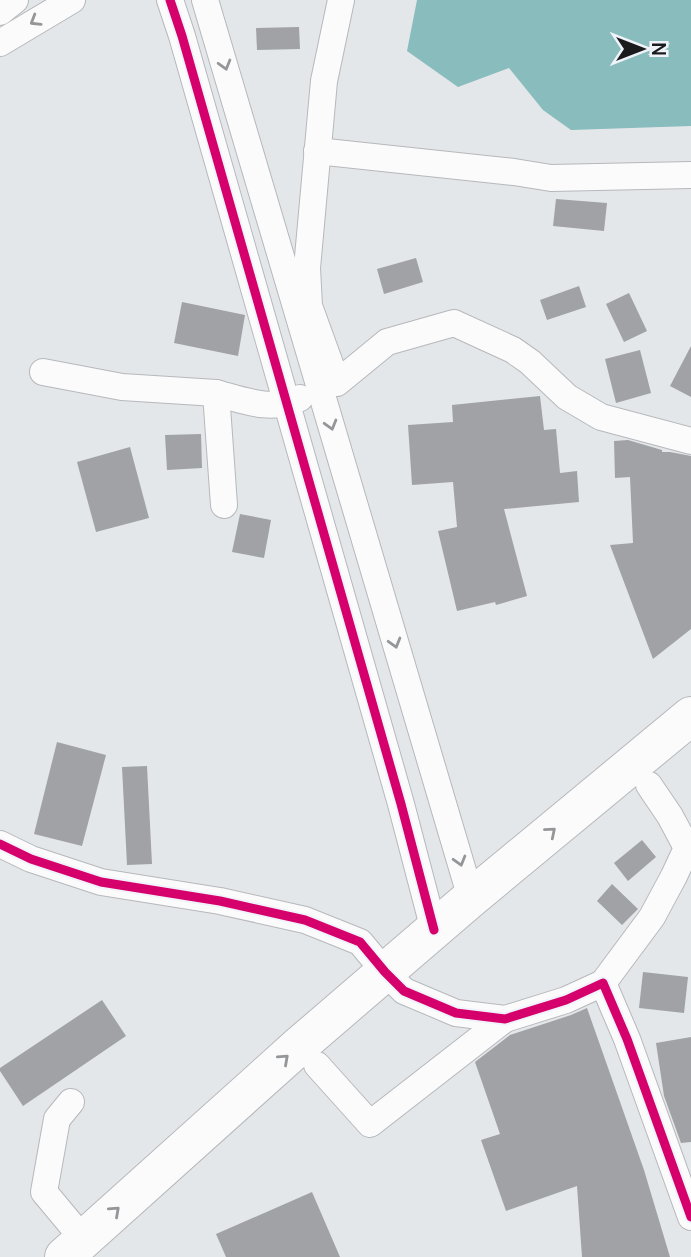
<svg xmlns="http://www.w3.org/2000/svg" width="691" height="1257" font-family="Manrope,sans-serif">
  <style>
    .water { fill: #88bcbd }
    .building { fill: #a0a2a5 }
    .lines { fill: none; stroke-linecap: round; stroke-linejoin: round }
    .street-casing { stroke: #b6b8bb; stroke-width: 28 }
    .highway-casing { stroke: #b6b8bb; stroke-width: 40 }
    .street { stroke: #fbfbfc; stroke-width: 26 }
    .highway { stroke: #fbfbfc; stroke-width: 38 }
    .cycleway-casing { stroke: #f0f3f9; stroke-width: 13 }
    .cycleway { stroke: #d6006c; stroke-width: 9 }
    .oneway { stroke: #959698 }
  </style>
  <rect width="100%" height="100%" fill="#e4e7ea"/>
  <polygon class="water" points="417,0 691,0 691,126 571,130 543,110 509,68 458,87 407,51"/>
  <g class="building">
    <polygon points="299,27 300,49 257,50 256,28"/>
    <polygon points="556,199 607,203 604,231 553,226"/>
    <polygon points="416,258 423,282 384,294 377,269"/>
    <polygon points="579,286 586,307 547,320 540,300"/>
    <polygon points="629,293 647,331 624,342 606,304"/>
    <polygon points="182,302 245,315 238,356 174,343"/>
    <polygon points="691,346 691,397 670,386"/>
    <polygon points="640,350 651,393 616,403 605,359"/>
    <polygon points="540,396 544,430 556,429 560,473 577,471 579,502 504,509 527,596 496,605 495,602 457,611 438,531 457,527 453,482 412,485 408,425 453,422 452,405"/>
    <polygon points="201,434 202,468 167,470 165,435"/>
    <polygon points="628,440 662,450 662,452 670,452 691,456 691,629 653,659 610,545 633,543 630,477 615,478 614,441"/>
    <polygon points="130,447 149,518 96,532 77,462"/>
    <polygon points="240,514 271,520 264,558 232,552"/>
    <polygon points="57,742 106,755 82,846 34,834"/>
    <polygon points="147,766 152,864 127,865 122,767"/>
    <polygon points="642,840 656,857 628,881 614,863"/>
    <polygon points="612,884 638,909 622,925 597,901"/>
    <polygon points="643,972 688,977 684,1013 639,1008"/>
    <polygon points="102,1000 126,1036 23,1106 0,1071 0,1068"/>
    <polygon points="587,1008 644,1170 670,1257 582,1257 577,1186 506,1211 481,1140 500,1134 475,1062 510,1035 571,1015"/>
    <polygon points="691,1037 691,1142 681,1143 664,1096 656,1043"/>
    <polygon points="312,1192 340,1257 226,1257 216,1234"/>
  </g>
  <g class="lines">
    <defs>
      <g id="street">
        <polyline points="170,0 182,36 401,804 434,930"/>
        <polyline points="205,0 471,898"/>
        <polyline points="341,0 324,81 307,268 309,306 337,383 387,342 454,323 513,350 530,362 567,397 601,417 691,441"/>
        <polyline points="0,12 15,0"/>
        <polyline points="0,43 72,0"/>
        <polyline points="317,151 514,172 551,178 691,175"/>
        <polyline points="43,372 122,387 216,393"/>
        <path d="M 224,505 L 216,393 C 245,401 272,412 300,398"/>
        <polyline points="0,844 31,859 101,882 220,901 305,920 360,942 385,972 404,991 456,1013 505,1019 566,1000 603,983 627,1039 691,1217"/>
        <polyline points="603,983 652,917 674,876 687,848 670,816 649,785"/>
        <polyline points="317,1065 370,1124 505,1019"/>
        <polyline points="71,1102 57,1119 44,1192 84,1240"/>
      </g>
      <polyline id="highway" points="64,1257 300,1045 471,898 691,716"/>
    </defs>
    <use href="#street" class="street-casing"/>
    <use href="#highway" class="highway-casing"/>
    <use href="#street" class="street"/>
    <use href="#highway" class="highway"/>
    <defs>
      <g id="cycleway">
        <polyline points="170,0 182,36 401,804 434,930"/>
        <polyline points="0,844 31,859 101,882 220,901 305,920 360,942 385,972 404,991 456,1013 505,1019 566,1000 603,983 627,1039 691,1217"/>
      </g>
    </defs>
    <use href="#cycleway" class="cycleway-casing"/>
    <use href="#cycleway" class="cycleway"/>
  </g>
  <defs><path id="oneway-chevron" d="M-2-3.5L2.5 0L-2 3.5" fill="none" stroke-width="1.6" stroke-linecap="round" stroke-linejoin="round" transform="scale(1.75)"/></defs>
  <g class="oneway">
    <use href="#oneway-chevron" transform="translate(35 21) rotate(149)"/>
    <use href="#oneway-chevron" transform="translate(225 65) rotate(74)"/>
    <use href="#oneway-chevron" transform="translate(331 425) rotate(74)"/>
    <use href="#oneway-chevron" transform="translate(395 643) rotate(74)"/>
    <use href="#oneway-chevron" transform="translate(551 832) rotate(-40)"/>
    <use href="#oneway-chevron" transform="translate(460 861) rotate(74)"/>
    <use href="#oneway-chevron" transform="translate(284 1059) rotate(-42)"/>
    <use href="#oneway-chevron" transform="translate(115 1211) rotate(-42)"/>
  </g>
  <g transform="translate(642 49) rotate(90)" stroke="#f0f3f9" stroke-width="5" paint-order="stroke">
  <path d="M0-5L12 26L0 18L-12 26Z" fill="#191b1d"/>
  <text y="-10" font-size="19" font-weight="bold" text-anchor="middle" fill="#191b1d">N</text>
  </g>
</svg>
